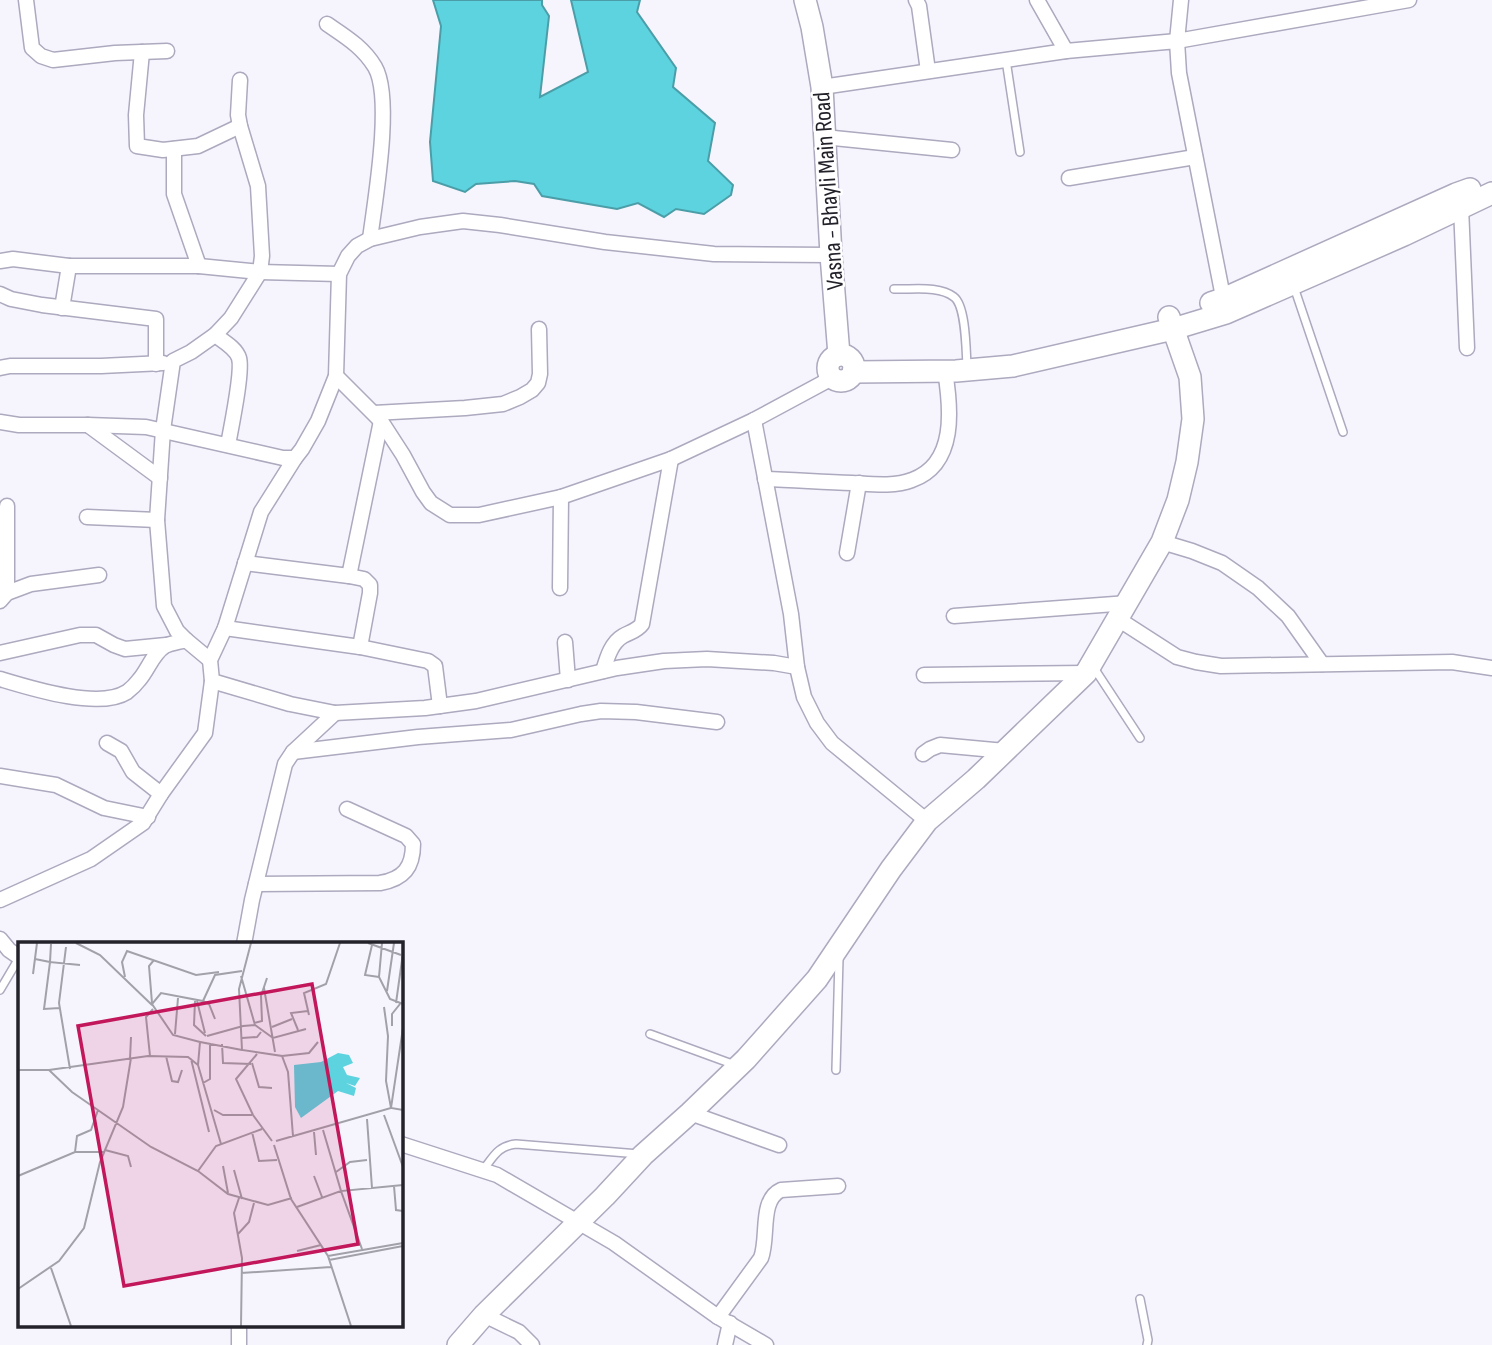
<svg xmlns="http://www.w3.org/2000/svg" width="1492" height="1345" font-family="'Sofia Sans Condensed',sans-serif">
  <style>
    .water { fill: #5cd3de; stroke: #4b9ea8; stroke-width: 2 }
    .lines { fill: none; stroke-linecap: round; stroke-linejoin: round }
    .lane-casing { stroke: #ada9be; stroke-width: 10 }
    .street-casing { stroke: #ada9be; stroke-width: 17 }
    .secondary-casing { stroke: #ada9be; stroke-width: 24 }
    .lane { stroke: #fff; stroke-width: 7 }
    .street { stroke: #fff; stroke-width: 14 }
    .secondary { stroke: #fff; stroke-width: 21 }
    .labels { text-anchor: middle; stroke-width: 5; stroke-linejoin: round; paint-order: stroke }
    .street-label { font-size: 24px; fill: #23222a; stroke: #fff }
    .inset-road { fill: none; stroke: #a2a1a9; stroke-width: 2 }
    .view { fill: #c2185b; fill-opacity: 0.15; stroke: #c2185b; stroke-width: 3.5 }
    .inset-edge { fill: none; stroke: #23222a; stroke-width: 3.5 }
  </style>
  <rect width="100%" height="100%" fill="#f6f5fe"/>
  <polygon class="water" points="433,0 542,0 542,5 549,16 540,97 588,72 571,0 640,0 637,12 676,68 673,87 715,123 708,161 733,185 731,195 704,214 676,209 664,217 638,203 617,209 542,196 534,184 515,181 476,184 465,192 433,181 430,142 441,26"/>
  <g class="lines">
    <defs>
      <g id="lane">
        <polyline points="1006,60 1020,152"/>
        <polyline points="1294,287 1343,432"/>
        <path d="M 894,289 C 911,290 939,285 954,297 C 966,306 966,350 967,366"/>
        <polyline points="1094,668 1140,738"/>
        <polyline points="0,990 19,958"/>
        <polyline points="650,1034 735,1065"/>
        <polyline points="836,1070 839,958"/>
        <path d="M 483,1170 C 494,1156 498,1146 516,1144 L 639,1154"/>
        <polyline points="1140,1299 1148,1340 1147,1345"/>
      </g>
      <g id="street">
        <polyline points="26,0 32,48 41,56 53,60 115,53 167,51"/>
        <polyline points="916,0 919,6 928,71"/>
        <polyline points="1037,0 1066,51"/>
        <polyline points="1181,0 1177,41 1409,0"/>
        <path d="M 327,24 C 346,37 363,47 375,67 C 393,98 375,200 370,239"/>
        <polyline points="142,52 136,115 137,146 163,150 198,146 240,126"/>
        <polyline points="822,87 1066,51 1177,41 1179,73 1225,307"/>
        <polyline points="824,137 952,150"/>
        <polyline points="174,149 174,194 199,266"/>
        <polyline points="1069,178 1195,157"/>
        <polyline points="1461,207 1467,348"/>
        <polyline points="0,261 13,259 69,266 199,266 260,272 339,274"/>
        <polyline points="0,294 11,299 42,305 156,319 156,364"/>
        <polyline points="62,308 69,266"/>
        <path d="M 215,335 C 223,341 236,348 239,358 C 243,371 231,428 228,445"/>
        <polyline points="0,368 10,366 101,366 163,363"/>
        <polyline points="336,376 381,421 403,455 423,492 431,503 450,515 479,515 561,497 671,459 754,420 832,378"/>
        <polyline points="374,413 465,408 503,404 520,397 532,390 538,383 540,374 539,329"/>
        <polyline points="754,420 791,614 797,667 804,697 817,723 832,743 927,821"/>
        <polyline points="0,422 19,425 88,425 146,427 283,458 295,458 302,449 318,421 336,376 339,274 348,256 357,246 370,239 420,227 463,221 500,225 605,242 714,254 831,255"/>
        <polyline points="88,425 160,478"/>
        <polyline points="295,458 261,512 225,628 210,660 212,681 290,704 335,713 425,708 476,701 617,668 664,661 707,659 774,663 797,667"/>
        <path d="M 765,479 C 794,480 823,482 852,483 C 871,484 894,487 912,480 C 957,464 951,408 945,371"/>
        <polyline points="87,517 157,520"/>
        <polyline points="1162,542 1192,551 1222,563 1258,588 1288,616 1322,664"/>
        <polyline points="847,553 859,483"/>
        <polyline points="245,563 349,576 381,421"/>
        <polyline points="349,576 364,579 370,585 370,593 360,647"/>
        <polyline points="560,588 561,497"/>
        <polyline points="7,593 7,506"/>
        <polyline points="0,601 7,593 31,584 99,575"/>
        <polyline points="954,616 1128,603"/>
        <polyline points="1118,619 1177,657 1196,662 1221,666 1452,662 1492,668"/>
        <polyline points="225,628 360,647 428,661 435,666 440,706"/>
        <polyline points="186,640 177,631 164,606 157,520 163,430 173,361 191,352 215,335 231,318 260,272 262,256 258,186 240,126 238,115 240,80"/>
        <polyline points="565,642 568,680"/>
        <polyline points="0,653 80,635 96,635 114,645 125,649 166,645"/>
        <path d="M 603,671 C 607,658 611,643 623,636 C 630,632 637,631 642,624 L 671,459"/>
        <polyline points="924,675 1086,673"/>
        <path d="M 0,679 C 30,688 99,710 127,692 C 131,689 136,684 139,680 C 148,670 153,653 165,646 C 171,643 180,642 186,640 L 210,660"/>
        <polyline points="107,743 121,751 133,772 161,794"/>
        <polyline points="293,752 418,737 511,730 581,714 601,711 636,712 717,722"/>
        <polyline points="923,754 930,749 940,745 1005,751"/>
        <polyline points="0,776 56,785 104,808 148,817"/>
        <path d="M 256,884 L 380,883 C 404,879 413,867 413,844 L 406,836 L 347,809"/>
        <polyline points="0,900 91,859 143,823 161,794 205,733 212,681"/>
        <polyline points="0,939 9,950 19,957"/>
        <polyline points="244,944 252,900 285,764 293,752 335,713"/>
        <polyline points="690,1113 779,1145"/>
        <polyline points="401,1144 497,1175 614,1243 718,1317 766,1345"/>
        <polyline points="484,1315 519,1332 532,1345"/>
        <path d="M 718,1317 L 761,1258 C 769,1237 759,1200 781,1190 L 838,1186"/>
        <polyline points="239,1345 239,1326"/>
        <polyline points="725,1345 730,1323"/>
      </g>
      <g id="secondary">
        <polyline points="805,0 812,27 822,87 831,255 839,355"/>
        <polyline points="1211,303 1223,299 1456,194 1470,189"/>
        <circle cx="841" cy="368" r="13"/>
        <polyline points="853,372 956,371 1013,366 1173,329 1226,313 1404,235 1492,193"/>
        <polyline points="458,1345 484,1315 605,1196 643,1155 690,1113 746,1059 817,979 891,869 927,821 976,779 1086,673 1162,542 1178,500 1187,462 1193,419 1190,377 1169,317"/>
      </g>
    </defs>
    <use href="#lane" class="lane-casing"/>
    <use href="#street" class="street-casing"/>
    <use href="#secondary" class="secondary-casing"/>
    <use href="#lane" class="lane"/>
    <use href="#street" class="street"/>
    <use href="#secondary" class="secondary"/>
  </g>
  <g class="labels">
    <g class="street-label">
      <text transform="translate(828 191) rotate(-94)" y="8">Vasna - Bhayli Main Road</text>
    </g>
  </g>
  <g transform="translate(18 942)">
    <rect width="385" height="385" fill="#f6f5fe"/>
    <path d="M 320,111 L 331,113 L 335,121 L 325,125 L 329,133 L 342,136 L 337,144 L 328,141 L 338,146 L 336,154 L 320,149 L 283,176 L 277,165 L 276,123 L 303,120 Z" fill="#5cd3de"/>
    <path class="inset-road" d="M 58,1 L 82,13 L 134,63M 233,1 L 221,47 L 224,108 L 264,114 L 270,130 L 275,194M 350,1 L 383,13M 364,1 L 361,35 L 372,57 L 385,62M 354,3 L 347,33 L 361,35M 48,5 L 41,61 L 52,127M 17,17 L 32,20 L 33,2M 15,32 L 19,1M 223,34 L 237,83M 107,35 L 104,20 L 109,9 L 178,33 L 201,30M 246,46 L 257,110M 369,49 L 376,1M 177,59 L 176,83 L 188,94M 179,59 L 187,91M 185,59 L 191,62 L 197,77M 134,61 L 131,24 L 136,18M 378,61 L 385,11M 366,65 L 370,94 L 368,139 L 373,166 L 385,168M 42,66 L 26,67 L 32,20 L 62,23M 291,73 L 286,51 L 308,42 L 322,1M 236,81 L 244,79 L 243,54 L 249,36M 374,84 L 374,72 L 382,62M 254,85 L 274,77M 280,88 L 273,71 L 290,69M 157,92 L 160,56M 189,94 L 225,84 L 237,83 L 255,96 L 288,87M 224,96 L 239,95 L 243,90M 182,100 L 155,93 L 134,62 L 143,51 L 185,59 L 197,33 L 224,29M 204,102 L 205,121 L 233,122M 239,112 L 218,137 L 235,173 L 254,199M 132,114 L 128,75 L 135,67M 148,114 L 154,139 L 160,140 L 164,128M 264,114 L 291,111 L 300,100M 112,117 L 113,95M 173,117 L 191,190M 234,121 L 241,145 L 254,146M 0,128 L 31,128 L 54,150 L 133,205 L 180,229 L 210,252 L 250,263 L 274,256M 31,128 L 130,114 L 170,115 L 180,123M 185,141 L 192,137 L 192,101M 196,168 L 205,173 L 234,173M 366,173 L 385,225M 349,177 L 354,246M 234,190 L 241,219 L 259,218M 296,190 L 298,213M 258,199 L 373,166 L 385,86M 203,202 L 180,123 L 182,100 L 224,108M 256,203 L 273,257 L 310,314 L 333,384M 87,208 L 110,214 L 113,225M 57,210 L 59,194 L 73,188 L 80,168M 205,224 L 210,251M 216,228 L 224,257M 180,229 L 198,204 L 244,187M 318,230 L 332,220 L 349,218M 0,234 L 57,210 L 86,210M 296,234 L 304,255M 376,244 L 378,268 L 385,269M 221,256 L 216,271 L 224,316 L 223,384M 279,265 L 323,249 L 305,188M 220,292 L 231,280 L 236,261M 344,307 L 323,249 L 385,243M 279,309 L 303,303M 310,314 L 385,301M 311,318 L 385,304M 33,326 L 53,384M 223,331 L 313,325M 0,347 L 41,319 L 66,286 L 82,220 L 105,165 L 113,116"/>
    <path class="view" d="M 294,42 L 340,302 L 106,344 L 60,84 Z"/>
    <rect width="385" height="385" class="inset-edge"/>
  </g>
</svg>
